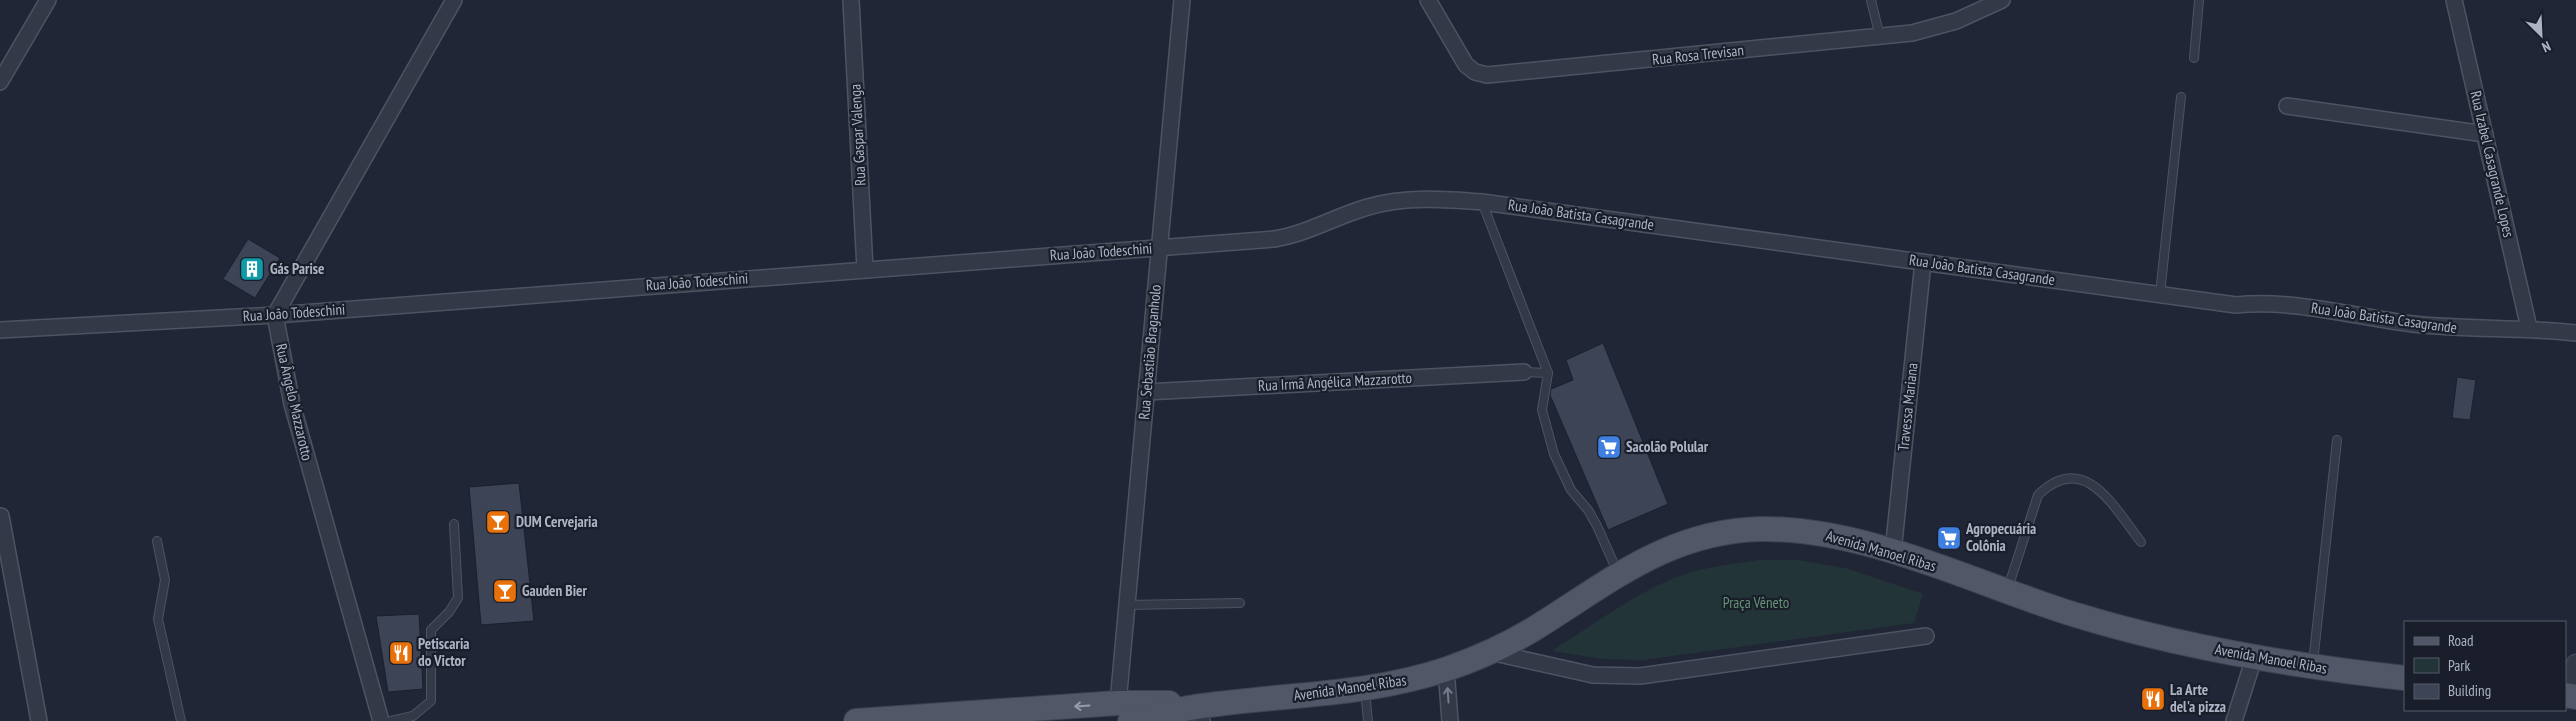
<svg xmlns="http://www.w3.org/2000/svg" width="2576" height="721" font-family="'PT Sans Narrow',sans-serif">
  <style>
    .green { fill: #233438 }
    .building { fill: #3c4456; stroke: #1b202d }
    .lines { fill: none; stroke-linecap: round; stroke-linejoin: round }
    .service-casing { stroke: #4e5361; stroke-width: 10 }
    .minor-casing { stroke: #4e5361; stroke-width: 18 }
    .tertiary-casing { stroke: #4e5361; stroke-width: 21 }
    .primary-casing { stroke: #3d4250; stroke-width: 26 }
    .service { stroke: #333946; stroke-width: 8 }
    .minor { stroke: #333946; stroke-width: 15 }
    .tertiary { stroke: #333946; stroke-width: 19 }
    .primary { stroke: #515766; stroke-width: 24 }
    .oneway { stroke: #767c8b }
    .oneway2 { stroke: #969cac }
    .labels { text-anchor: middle; stroke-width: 4.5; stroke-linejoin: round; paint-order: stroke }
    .street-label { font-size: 15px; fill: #adb3c3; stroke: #191e2a }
    .poi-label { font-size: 15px; font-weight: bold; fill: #adb3c3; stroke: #191e2a; text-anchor: start }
    .park-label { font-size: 15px; fill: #669375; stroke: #191e2a }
  </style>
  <rect width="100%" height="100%" fill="#202635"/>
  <path class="green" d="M 1759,560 L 1797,560 L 1845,568 L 1923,594 L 1914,623 L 1643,660 L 1602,659 L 1552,651 C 1593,625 1632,595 1677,577 C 1704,567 1732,564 1759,560 Z"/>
  <g class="building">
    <polygon points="248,239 280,258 255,298 223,279"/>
    <polygon points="1603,343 1668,504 1608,530 1550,395 1551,389 1573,380 1566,360"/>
    <polygon points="2457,377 2476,380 2470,420 2452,418"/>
    <polygon points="519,483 534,621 481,625 469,487"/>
    <polygon points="419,614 423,689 388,692 376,616"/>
  </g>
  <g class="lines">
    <defs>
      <g id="service">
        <polyline points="1871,0 1880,37"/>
        <polyline points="2194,58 2199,0"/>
        <polyline points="1482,202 1548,373 1542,410 1554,454 1571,490 1588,510 1597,526 1618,573"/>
        <polyline points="2160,294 2181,97"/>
        <polyline points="1524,372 1548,373"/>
        <polyline points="157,541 165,580 158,619 181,721"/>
        <path d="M 2008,588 L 2038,495 C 2085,449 2115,509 2141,542"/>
        <polyline points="1127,605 1240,603"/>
        <polyline points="2313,663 2337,440"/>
        <polyline points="1365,691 1368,721"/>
        <polyline points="391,721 413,716 431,701 431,630 449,612 458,598 454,524"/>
      </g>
      <g id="minor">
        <polyline points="851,0 865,269"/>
        <polyline points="1428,0 1466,65 1475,72 1487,75 1912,33 1956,21 2002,0"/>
        <polyline points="2454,0 2529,328"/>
        <polyline points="0,82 48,0"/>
        <polyline points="2287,106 2485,134"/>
        <path d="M 0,330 L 275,315 L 1274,239 C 1307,234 1336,216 1368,207 C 1405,196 1444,199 1482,202 L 2236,305 C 2295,299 2355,317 2413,324 C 2468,330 2522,327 2576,333"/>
        <polyline points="1146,392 1524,372"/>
        <polyline points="1,516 39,721"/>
        <polyline points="1893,552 1923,262"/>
        <polyline points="1490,652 1593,675 1640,676 1926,636"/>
        <polyline points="1446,669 1450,721"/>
        <polyline points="1118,703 1182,0"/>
        <polyline points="1201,706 1202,721"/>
        <polyline points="381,721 292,404 275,315 454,0"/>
        <polyline points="2234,721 2254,658"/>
      </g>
      <polyline id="tertiary" points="2569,696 2576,664"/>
      <g id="primary">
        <polyline points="2565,695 2576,697"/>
        <polyline points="856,721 1118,703 1169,703"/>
        <path d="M 1130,721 C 1154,716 1178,709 1202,706 C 1284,694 1367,696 1447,669 C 1476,659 1505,646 1532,630 C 1607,584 1667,531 1761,529 C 1868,528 1975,584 2076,615 C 2184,648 2293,666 2405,678"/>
      </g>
    </defs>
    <use href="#service" class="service-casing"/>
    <use href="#minor" class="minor-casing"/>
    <use href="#tertiary" class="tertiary-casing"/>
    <use href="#primary" class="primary-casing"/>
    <use href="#service" class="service"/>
    <use href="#minor" class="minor"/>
    <use href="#tertiary" class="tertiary"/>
    <use href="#primary" class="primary"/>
  </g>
  <defs><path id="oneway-shaft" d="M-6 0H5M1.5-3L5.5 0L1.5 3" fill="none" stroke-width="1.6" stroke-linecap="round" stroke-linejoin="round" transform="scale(1.25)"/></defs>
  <use class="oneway" href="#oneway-shaft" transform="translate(1448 695) rotate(-94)"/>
  <use class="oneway2" href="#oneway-shaft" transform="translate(1082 706) rotate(176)"/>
  <defs>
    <symbol id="building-square" viewBox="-11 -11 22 22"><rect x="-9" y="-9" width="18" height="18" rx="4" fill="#0f9aa8" stroke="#191e2a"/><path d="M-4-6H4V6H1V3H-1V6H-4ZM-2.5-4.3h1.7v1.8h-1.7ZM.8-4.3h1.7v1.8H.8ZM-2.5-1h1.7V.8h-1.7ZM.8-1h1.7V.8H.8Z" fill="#fff"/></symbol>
    <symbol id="supermarket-square" viewBox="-11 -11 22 22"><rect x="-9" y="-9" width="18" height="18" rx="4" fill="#3f7fe0" stroke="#191e2a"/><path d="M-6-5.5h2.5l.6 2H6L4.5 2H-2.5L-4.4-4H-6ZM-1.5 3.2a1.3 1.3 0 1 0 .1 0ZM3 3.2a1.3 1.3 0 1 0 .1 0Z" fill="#fff"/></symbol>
    <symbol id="bar-square" viewBox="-11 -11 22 22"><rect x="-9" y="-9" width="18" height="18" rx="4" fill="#e8710a" stroke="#191e2a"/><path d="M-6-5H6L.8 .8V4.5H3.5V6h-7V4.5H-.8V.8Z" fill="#fff"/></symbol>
    <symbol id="restaurant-square" viewBox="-11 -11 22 22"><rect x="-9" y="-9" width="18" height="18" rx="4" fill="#e8710a" stroke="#191e2a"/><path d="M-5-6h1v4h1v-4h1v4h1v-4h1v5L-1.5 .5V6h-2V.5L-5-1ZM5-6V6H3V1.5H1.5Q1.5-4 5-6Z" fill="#fff"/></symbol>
  </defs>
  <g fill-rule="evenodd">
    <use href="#building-square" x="238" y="255" width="28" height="28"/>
    <use href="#supermarket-square" x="1595" y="433" width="28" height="28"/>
    <use href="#bar-square" x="484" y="508" width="28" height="28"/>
    <use href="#supermarket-square" x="1935" y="524" width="28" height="28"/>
    <use href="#bar-square" x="491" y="577" width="28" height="28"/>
    <use href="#restaurant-square" x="387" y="639" width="28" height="28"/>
    <use href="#restaurant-square" x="2139" y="685" width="28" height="28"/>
  </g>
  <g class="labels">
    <g class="street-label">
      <text transform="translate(1698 55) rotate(-6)" y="5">Rua Rosa Trevisan</text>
      <text transform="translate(858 135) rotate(-93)" y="5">Rua Gaspar Valenga</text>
      <text transform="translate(2492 164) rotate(77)" y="5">Rua Izabel Casagrande Lopes</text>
      <text transform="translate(1581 215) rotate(8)" y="5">Rua João Batista Casagrande</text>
      <text transform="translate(1101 252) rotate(-4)" y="5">Rua João Todeschini</text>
      <text transform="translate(1982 270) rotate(8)" y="5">Rua João Batista Casagrande</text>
      <text transform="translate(697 282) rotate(-4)" y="5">Rua João Todeschini</text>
      <text transform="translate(294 313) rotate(-4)" y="5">Rua João Todeschini</text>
      <text transform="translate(2384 318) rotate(8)" y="5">Rua João Batista Casagrande</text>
      <text transform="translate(1150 352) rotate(-85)" y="5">Rua Sebastião Braganholo</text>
      <text transform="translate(1335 382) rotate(-3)" y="5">Rua Irmã Angélica Mazzarotto</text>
      <text transform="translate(294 402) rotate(77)" y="5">Rua Ângelo Mazzarotto</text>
      <text transform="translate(1908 407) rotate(-84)" y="5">Travessa Mariana</text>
      <text transform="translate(1881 551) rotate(16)" y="5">Avenida Manoel Ribas</text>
      <text transform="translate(2271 659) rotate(10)" y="5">Avenida Manoel Ribas</text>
      <text transform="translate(1350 688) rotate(-8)" y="5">Avenida Manoel Ribas</text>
    </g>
    <g class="poi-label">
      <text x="270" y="274">Gás Parise</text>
      <text x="1626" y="452">Sacolão Polular</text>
      <text x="516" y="527">DUM Cervejaria</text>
      <text x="1966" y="534">Agropecuária<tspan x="1966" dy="17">Colônia</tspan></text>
      <text x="522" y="596">Gauden Bier</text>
      <text x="418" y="649">Petiscaria<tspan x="418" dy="17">do Victor</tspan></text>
      <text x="2170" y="695">La Arte<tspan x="2170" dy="17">del'a pizza</tspan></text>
    </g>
    <g class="park-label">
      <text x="1756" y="608">Praça Vêneto</text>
    </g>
  </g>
  <rect x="2404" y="621" width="162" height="90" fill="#191e2a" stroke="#545a67"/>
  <rect x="2414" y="637" width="25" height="8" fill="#515766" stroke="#545a67"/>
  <text x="2448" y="646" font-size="15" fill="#adb3c3">Road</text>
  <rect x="2414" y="658" width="25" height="15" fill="#233438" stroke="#545a67"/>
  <text x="2448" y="671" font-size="15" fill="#adb3c3">Park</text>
  <rect x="2414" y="684" width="25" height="15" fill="#3c4456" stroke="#545a67"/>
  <text x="2448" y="696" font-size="15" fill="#adb3c3">Building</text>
  <g transform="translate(2541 35) rotate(156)" stroke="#191e2a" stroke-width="4" paint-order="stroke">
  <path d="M0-4L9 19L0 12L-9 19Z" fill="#adb3c3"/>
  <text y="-8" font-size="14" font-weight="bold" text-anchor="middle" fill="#adb3c3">N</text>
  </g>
</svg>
